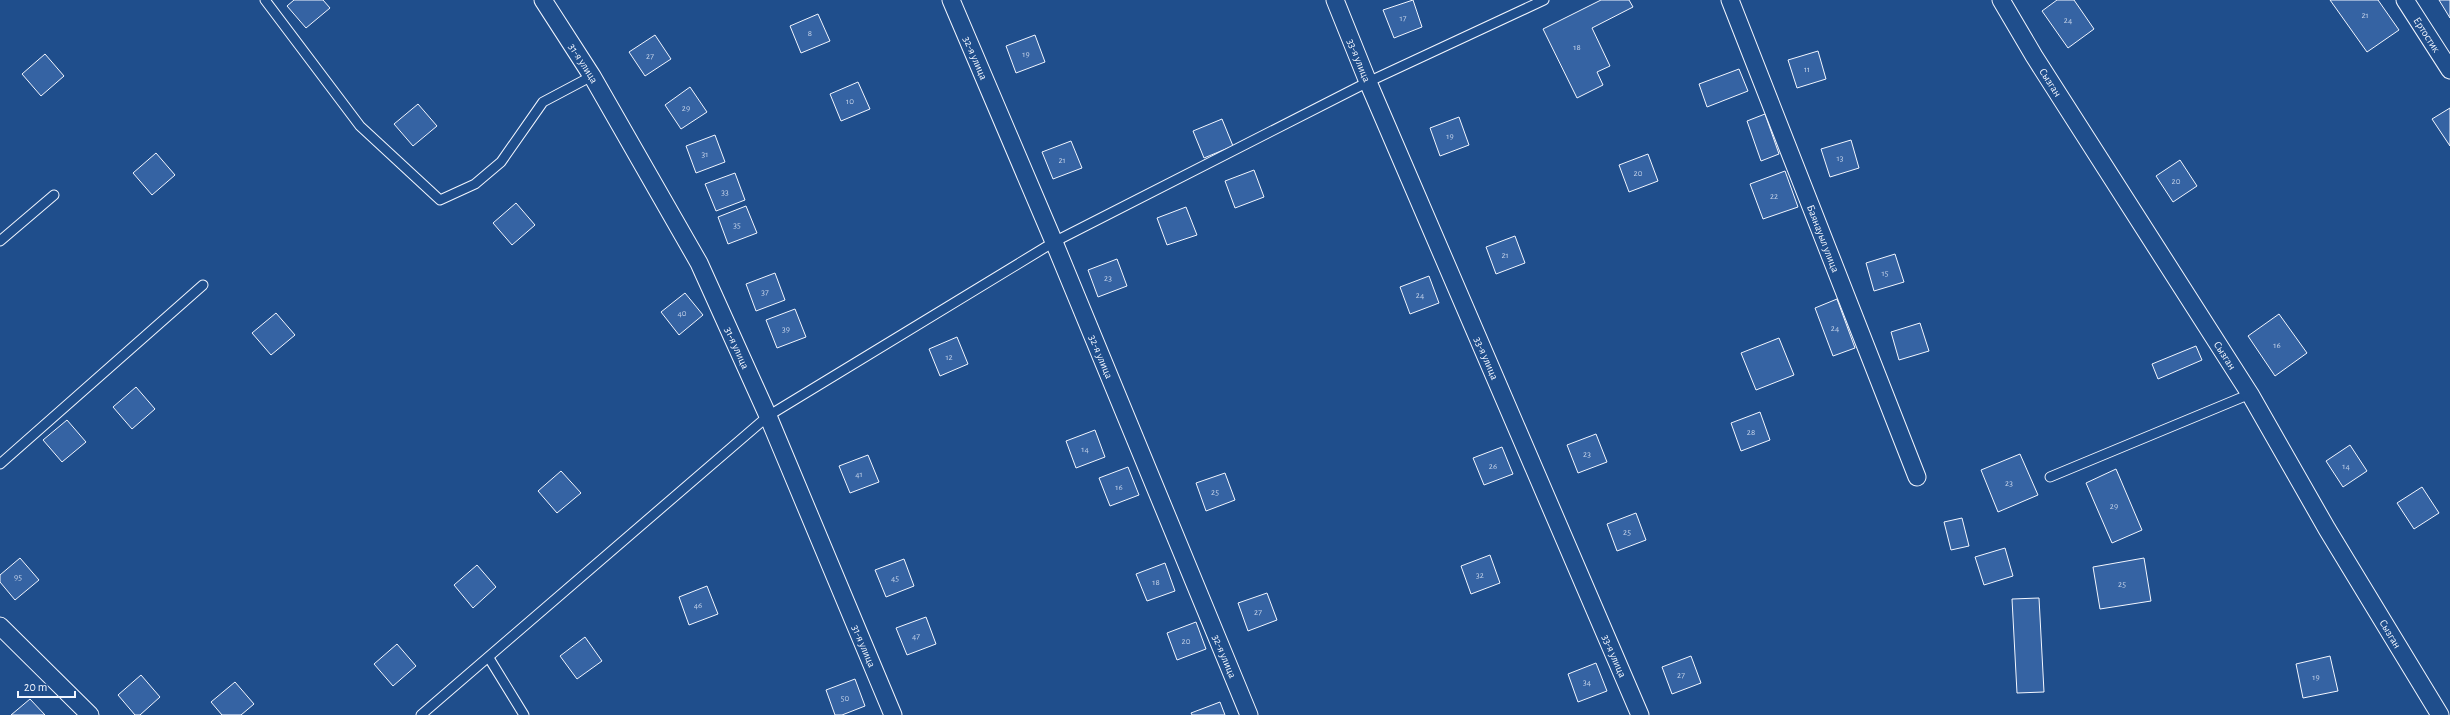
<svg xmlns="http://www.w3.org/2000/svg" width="2450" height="715" font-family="'Alegreya Sans',sans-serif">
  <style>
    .building { fill: #3563a3; stroke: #f2f6ff }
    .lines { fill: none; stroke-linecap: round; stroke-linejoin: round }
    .service-casing { stroke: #f2f6ff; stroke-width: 11 }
    .minor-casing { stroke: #f2f6ff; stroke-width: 19 }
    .service { stroke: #1f4e8c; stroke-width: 9 }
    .minor { stroke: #1f4e8c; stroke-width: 17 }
    .labels { text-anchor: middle; stroke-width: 3; stroke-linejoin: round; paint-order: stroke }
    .number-label { font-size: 9px; fill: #c3d1e8 }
    .street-label { font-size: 11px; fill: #f2f6ff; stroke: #1f4e8c }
  </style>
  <rect width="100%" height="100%" fill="#1f4e8c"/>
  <g class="building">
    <polygon points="294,0 323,0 330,8 306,28 287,6"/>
    <polygon points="1413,0 1422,27 1394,38 1383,10"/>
    <polygon points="1601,0 1629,0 1633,7 1592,28 1610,66 1597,72 1603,85 1577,98 1543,29"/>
    <polygon points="2057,0 2074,0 2094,29 2068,48 2042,11"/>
    <polygon points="2330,0 2378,0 2399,30 2367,52"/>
    <polygon points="2439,0 2450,0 2450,18"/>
    <polygon points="818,14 830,41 801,53 790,26"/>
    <polygon points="655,35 671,59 645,76 629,52"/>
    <polygon points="1035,35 1045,62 1016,73 1006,46"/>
    <polygon points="1818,51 1826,79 1797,88 1788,60"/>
    <polygon points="45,54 64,76 41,96 22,74"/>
    <polygon points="1739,69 1748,91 1707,107 1699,84"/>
    <polygon points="858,82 870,109 841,121 830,94"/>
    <polygon points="690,87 707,112 681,129 665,105"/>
    <polygon points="418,104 437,126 413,146 394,124"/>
    <polygon points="2450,108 2450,146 2432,119"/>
    <polygon points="1765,114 1779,154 1761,161 1747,121"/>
    <polygon points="1459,117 1469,145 1440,156 1430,128"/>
    <polygon points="1222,119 1233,146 1204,158 1193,131"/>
    <polygon points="715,135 725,162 696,173 686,146"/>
    <polygon points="1851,140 1859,168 1830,177 1821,149"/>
    <polygon points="1071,141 1082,168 1053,179 1042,152"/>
    <polygon points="156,153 175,175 152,195 133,173"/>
    <polygon points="1648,154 1658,181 1629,192 1619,165"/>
    <polygon points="2180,160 2197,186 2173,202 2156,176"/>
    <polygon points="1254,170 1264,197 1235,208 1225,181"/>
    <polygon points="1785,171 1798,207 1763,219 1750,184"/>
    <polygon points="735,173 745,200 716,211 705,184"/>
    <polygon points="516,203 535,225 512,245 493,223"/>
    <polygon points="746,206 757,233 728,244 718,217"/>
    <polygon points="1186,207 1197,235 1167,245 1157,218"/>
    <polygon points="1515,236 1525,263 1496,274 1486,247"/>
    <polygon points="1895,254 1904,282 1874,291 1866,263"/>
    <polygon points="1117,259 1127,286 1098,297 1088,270"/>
    <polygon points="775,273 785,300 756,311 746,284"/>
    <polygon points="1429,276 1439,303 1410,314 1400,287"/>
    <polygon points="685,293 703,315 679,335 661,312"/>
    <polygon points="1837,299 1855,348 1833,356 1815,308"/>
    <polygon points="795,309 806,337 777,348 766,320"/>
    <polygon points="276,313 295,335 271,355 252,333"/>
    <polygon points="2279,314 2307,353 2275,376 2248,336"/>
    <polygon points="1920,323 1929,351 1899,360 1891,332"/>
    <polygon points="957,337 968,364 940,376 929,349"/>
    <polygon points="1779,338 1794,375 1756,390 1741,353"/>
    <polygon points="2196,346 2202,360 2158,379 2152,364"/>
    <polygon points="136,387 155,409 132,429 113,407"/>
    <polygon points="1760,412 1770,440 1741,451 1731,423"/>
    <polygon points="67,420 86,442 62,462 43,440"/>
    <polygon points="1095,430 1105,457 1076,468 1066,441"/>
    <polygon points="1596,434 1607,462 1578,473 1567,445"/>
    <polygon points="2350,445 2367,471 2343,487 2326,461"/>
    <polygon points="1502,447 1513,474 1484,485 1473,458"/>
    <polygon points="2020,454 2038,495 1998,512 1981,470"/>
    <polygon points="868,455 879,482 850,493 839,466"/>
    <polygon points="1128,467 1139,495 1110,506 1099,478"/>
    <polygon points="2116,469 2142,530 2112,543 2086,483"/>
    <polygon points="561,471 581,493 557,513 538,491"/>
    <polygon points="1225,473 1235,500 1206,511 1196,483"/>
    <polygon points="2422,487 2439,513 2414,529 2397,503"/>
    <polygon points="1636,513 1646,540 1617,551 1607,524"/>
    <polygon points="1962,518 1969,546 1951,550 1944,522"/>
    <polygon points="2005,548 2013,576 1984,585 1975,557"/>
    <polygon points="1490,555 1500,583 1471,594 1461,566"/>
    <polygon points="20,558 39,580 15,600 0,582 0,575"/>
    <polygon points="2144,558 2151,601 2100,609 2093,567"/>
    <polygon points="904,559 914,586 886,597 875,570"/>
    <polygon points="1165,563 1175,591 1147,601 1136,574"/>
    <polygon points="477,565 496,587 473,608 454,585"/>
    <polygon points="707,586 718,614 689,625 679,597"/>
    <polygon points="1267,593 1277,620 1248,631 1238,603"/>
    <polygon points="2039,598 2044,692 2017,693 2012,599"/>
    <polygon points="926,617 936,644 907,655 896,628"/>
    <polygon points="1196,622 1206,649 1177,660 1167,633"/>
    <polygon points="585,637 602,661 577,679 560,656"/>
    <polygon points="397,644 416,666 393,686 374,664"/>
    <polygon points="1691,656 1701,683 1672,694 1662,667"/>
    <polygon points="2330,656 2338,691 2303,698 2296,664"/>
    <polygon points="1596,663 1607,691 1578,702 1568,674"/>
    <polygon points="141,675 160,697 140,715 135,715 118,695"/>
    <polygon points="855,679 865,706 842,715 835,715 826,690"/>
    <polygon points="235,682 254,704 241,715 222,715 211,702"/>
    <polygon points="30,699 45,715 11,715"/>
    <polygon points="1220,702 1225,715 1192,715 1191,713"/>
  </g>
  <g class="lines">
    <defs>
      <g id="service">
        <polyline points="265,0 360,126 440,200 475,184 501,162 543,102 592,76"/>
        <polyline points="0,241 54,195"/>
        <polyline points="0,464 203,285"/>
        <polyline points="2050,477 2250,394"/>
        <polyline points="489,658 524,715"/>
        <polyline points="421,715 768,416 1054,242 1368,82 1544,0"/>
      </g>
      <g id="minor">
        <path id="s1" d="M 543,0 L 592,76 L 699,263 L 768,416 L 893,715"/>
        <path id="s2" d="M 951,0 L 1054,242 L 1249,715"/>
        <path id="s3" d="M 1335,0 L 1368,82 L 1640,715"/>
        <path id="s4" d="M 1730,0 L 1917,477"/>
        <path id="s5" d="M 2001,0 L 2034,56 L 2250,394 L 2327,529 L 2440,715"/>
        <path id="s6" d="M 2405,0 L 2450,70"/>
        <polyline points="0,626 90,715"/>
      </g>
    </defs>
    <use href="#service" class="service-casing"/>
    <use href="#minor" class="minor-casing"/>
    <use href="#service" class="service"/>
    <use href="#minor" class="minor"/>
  </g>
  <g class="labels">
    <g class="number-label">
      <text x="2365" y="18">21</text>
      <text x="1403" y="21">17</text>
      <text x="2068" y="23">24</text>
      <text x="810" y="36">8</text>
      <text x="1577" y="50">18</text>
      <text x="1026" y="57">19</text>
      <text x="650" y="59">27</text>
      <text x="1807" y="72">11</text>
      <text x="850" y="104">10</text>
      <text x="686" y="111">29</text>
      <text x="1450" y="139">19</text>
      <text x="705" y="157">31</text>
      <text x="1840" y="161">13</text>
      <text x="1062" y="163">21</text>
      <text x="1638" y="176">20</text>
      <text x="2176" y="184">20</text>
      <text x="725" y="195">33</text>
      <text x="1774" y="199">22</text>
      <text x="737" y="228">35</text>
      <text x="1505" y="258">21</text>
      <text x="1885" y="276">15</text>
      <text x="1108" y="281">23</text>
      <text x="765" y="295">37</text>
      <text x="1420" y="298">24</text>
      <text x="682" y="316">40</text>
      <text x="1835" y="331">24</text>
      <text x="786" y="332">39</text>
      <text x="2277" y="348">16</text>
      <text x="949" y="360">12</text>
      <text x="1751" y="435">28</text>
      <text x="1085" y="452">14</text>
      <text x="1587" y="457">23</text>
      <text x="1493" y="469">26</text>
      <text x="2346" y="469">14</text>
      <text x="859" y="477">41</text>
      <text x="2009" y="486">23</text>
      <text x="1119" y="490">16</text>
      <text x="1215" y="495">25</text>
      <text x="2114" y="509">29</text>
      <text x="1627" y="535">25</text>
      <text x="1480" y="578">32</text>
      <text x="18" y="580">95</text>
      <text x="895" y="581">45</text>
      <text x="1156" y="585">18</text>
      <text x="2122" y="587">25</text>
      <text x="698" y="608">46</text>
      <text x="1258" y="615">27</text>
      <text x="916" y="639">47</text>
      <text x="1186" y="644">20</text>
      <text x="1681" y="678">27</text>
      <text x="2316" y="680">19</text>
      <text x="1587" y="685">34</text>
      <text x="845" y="701">50</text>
    </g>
    <g class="street-label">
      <text dy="4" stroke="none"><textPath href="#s6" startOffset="41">Ертостик</textPath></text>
      <text dy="4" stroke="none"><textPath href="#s2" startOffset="63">32-я улица</textPath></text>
      <text dy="4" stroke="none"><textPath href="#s3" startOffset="65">33-я улица</textPath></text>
      <text dy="4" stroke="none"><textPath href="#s1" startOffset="75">31-я улица</textPath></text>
      <text dy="4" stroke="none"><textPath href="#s5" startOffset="96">Сызган</textPath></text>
      <text dy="4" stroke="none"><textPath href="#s4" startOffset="256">Баянауыл улица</textPath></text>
      <text dy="4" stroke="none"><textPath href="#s1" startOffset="399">31-я улица</textPath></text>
      <text dy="4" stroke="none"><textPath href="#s5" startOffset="420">Сызган</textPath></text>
      <text dy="4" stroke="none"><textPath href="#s2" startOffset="387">32-я улица</textPath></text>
      <text dy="4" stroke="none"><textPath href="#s3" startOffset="389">33-я улица</textPath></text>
      <text dy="4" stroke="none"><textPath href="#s5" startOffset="744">Сызган</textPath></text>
      <text dy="4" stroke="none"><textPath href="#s1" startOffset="723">31-я улица</textPath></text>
      <text dy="4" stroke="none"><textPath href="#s2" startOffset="711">32-я улица</textPath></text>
      <text dy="4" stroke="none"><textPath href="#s3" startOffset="713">33-я улица</textPath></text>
    </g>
  </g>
  <path d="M18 691v6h57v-6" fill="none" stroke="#f2f6ff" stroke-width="2"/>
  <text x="24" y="691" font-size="12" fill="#f2f6ff" stroke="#1f4e8c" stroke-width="3" paint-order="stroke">20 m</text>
</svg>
